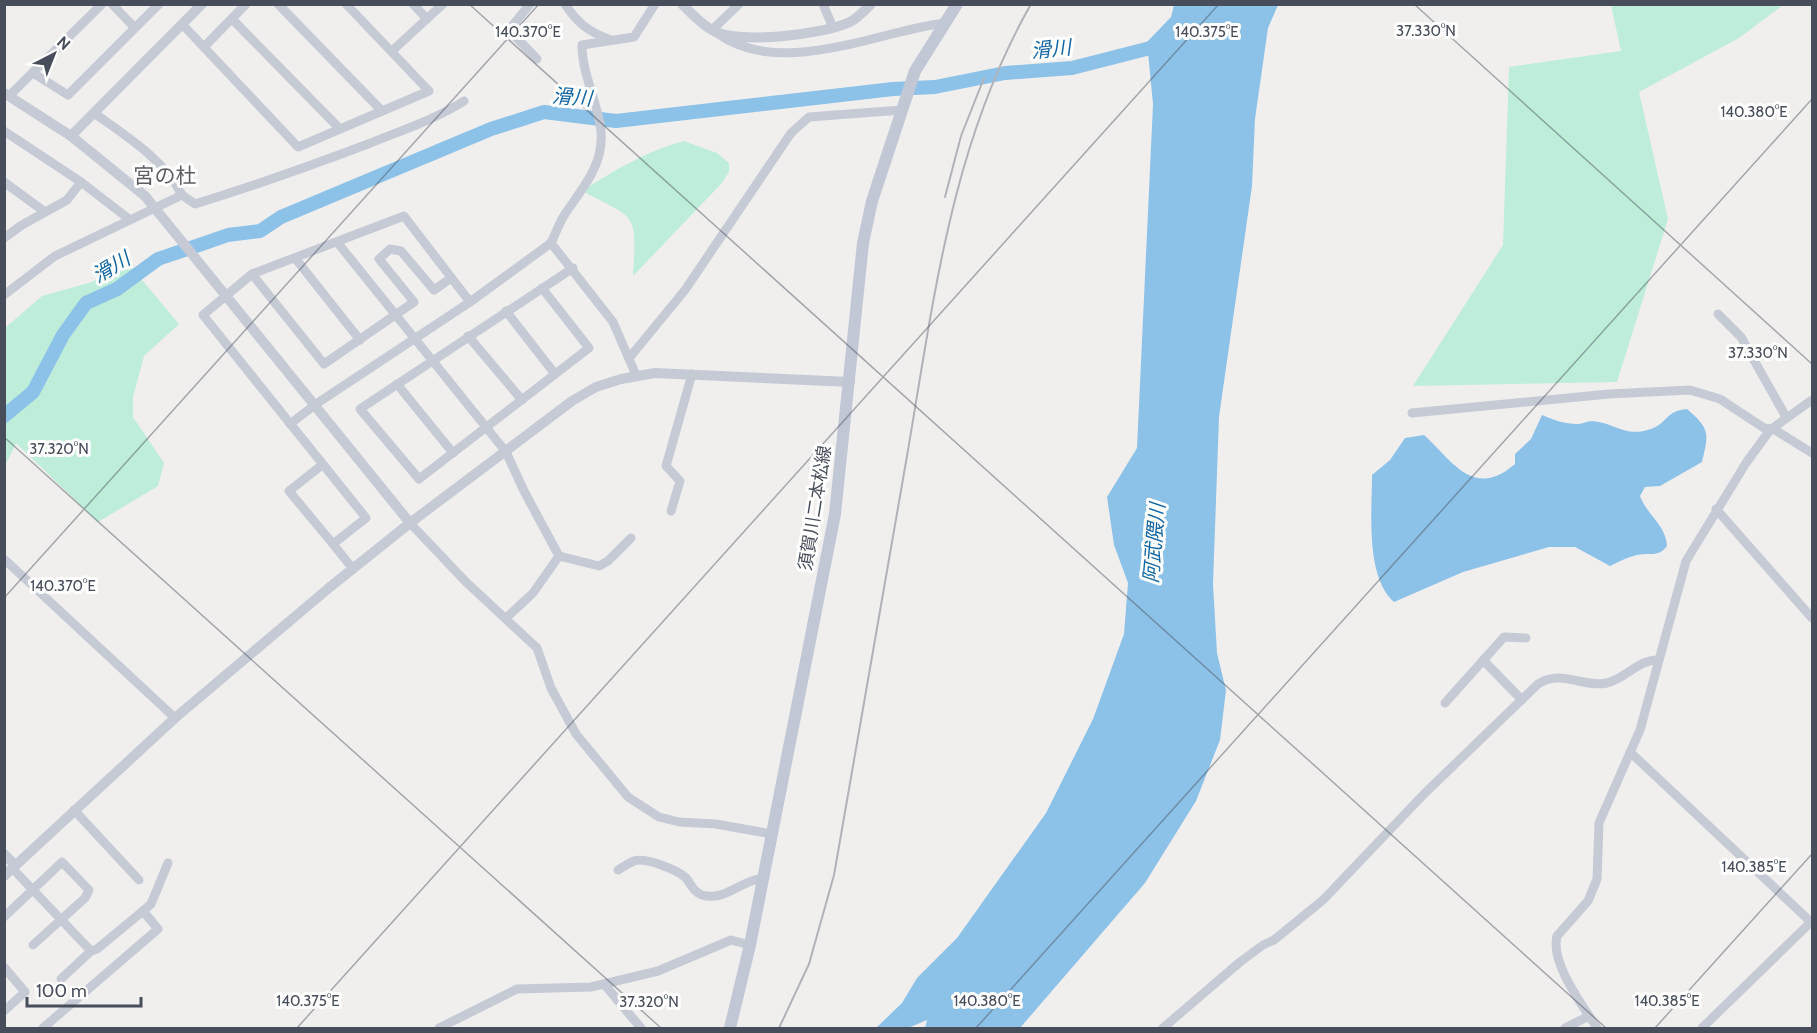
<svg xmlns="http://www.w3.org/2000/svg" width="1817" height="1033" font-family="Cabin,'Noto Sans JP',sans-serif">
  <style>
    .green { fill: #beedda }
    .water { fill: #8dc2e8 }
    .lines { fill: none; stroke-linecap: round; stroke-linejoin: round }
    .river { stroke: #8dc2e8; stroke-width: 14 }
    .minor { stroke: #c5cad5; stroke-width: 9 }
    .tertiary { stroke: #c5cad5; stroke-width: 10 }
    .secondary { stroke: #c2c7d6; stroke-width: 12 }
    .rail { stroke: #b1b2b8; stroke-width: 2 }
    .ticks { fill: none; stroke: #474d5b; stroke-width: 1.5; stroke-opacity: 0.45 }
    .labels { text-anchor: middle; stroke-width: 6; stroke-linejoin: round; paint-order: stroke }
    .street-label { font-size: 18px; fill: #474d5b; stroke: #fff }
    .water-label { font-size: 20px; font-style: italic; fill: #1266a3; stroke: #fff }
    .quarter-label { font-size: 21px; fill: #5b5d63; stroke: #fff }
    .ticks-label { font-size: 15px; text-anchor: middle; fill: #474d5b; stroke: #fff; stroke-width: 6; stroke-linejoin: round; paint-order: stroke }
  </style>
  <rect width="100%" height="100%" fill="#f1efee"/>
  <g class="green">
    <polygon points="1611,5 1783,5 1739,38 1639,92 1668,219 1617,382 1413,386 1503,245 1509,67 1621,51"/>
    <path d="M 684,141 L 717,153 L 729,163 L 729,172 L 721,184 L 633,276 C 637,210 636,220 582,191 C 615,170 646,151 684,141 Z"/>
    <polygon points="127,262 179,324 144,356 133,397 133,417 164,463 158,486 98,522 16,443 5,466 5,328 42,296 92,282"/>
  </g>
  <g class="water">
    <polygon points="1174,5 1278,5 1268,28 1255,119 1252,186 1219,417 1213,584 1217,653 1226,690 1220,740 1196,801 1145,883 1020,1028 925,1028 927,1020 908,1028 876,1028 902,1003 917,978 957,938 1046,813 1093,719 1124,634 1128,583 1114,545 1107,497 1137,448 1153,104 1147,42 1171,17"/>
    <path d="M 1687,409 C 1710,429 1709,433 1702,462 L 1660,486 L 1645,487 L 1640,496 C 1647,515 1666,525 1667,546 C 1658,558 1650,552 1637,555 C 1628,557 1618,562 1610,566 L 1575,547 L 1549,547 L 1463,572 L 1394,602 C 1365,577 1372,510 1372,475 L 1390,460 L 1405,438 L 1424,435 C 1453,461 1473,500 1515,464 L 1515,454 L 1531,439 L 1542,415 C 1554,420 1564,424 1578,424 C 1583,424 1587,421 1592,421 C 1616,423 1624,438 1651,429 C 1668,423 1665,411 1687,409 Z"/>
  </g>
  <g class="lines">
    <polyline class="river" points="4,416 33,392 63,335 86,303 117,289 158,259 228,235 260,231 281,217 491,129 544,112 616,121 893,89 935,87 1005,73 1072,68 1166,44"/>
    <g class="minor">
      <polyline points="112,4 135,28"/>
      <polyline points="278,4 382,111"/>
      <polyline points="413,4 427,19"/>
      <polyline points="530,4 509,30 537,59"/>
      <path d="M 565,4 C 578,24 589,32 611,40"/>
      <polyline points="823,4 833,28"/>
      <polyline points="232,19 340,129"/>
      <polyline points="182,24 298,147 429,91 346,4"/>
      <polyline points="712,30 739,4"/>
      <path d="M 717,33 C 780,79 875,32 944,23"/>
      <polyline points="204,47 246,4"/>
      <polyline points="392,51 443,4"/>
      <polyline points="33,73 68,95 159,4"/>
      <polyline points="9,96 102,4"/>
      <path d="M 94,113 C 126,136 164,159 182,195"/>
      <polyline points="4,131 81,182 129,219"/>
      <polyline points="4,182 45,212"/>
      <polyline points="4,238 22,225 67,200 81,182"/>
      <polyline points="337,242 506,452 524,491 559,556"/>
      <path d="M 551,243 C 556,233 559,223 565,214 C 583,187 604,165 601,131 C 598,102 582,75 582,45 L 634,37 L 655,4"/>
      <polyline points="295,258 360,340"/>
      <polyline points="252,274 324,364 414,302 379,259 390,249 401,251 434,290 451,278"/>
      <polyline points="542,288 589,348 419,479 360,409 573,268"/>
      <path d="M 4,295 L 55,256 L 182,195 L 195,204 C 253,186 310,166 368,144 C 400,131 434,120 464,101"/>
      <polyline points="506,311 555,374"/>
      <polyline points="1718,314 1741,337 1786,417"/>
      <polyline points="468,336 522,400"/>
      <polyline points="630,357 685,290 791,133 809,117 902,110"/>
      <polyline points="397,384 453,453"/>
      <polyline points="1412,413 1609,394 1690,390 1720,399 1764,428 1775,430 1812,453"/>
      <polyline points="290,424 316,404 470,302 551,243 613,322 636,375"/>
      <polyline points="322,465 289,491 333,544 366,518 203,315 252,274 404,216 470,302"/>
      <polyline points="1716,509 1812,618"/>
      <polyline points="671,511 680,481 666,466 692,374"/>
      <polyline points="410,523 466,582 537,648 551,688 576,734 628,797 659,817 679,822 716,824 772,834"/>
      <polyline points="333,544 353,569"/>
      <polyline points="4,559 175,718"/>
      <polyline points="506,618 533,593 559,556 599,566 608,561 631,538"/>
      <polyline points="1483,660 1522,700"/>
      <polyline points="1445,703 1504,637 1526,638"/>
      <polyline points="1630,752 1812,923"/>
      <polyline points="74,810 139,880"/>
      <polyline points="12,868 91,951 97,949 143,911 158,929 43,1028"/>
      <path d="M 618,870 C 623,867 629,863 634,861 C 645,857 678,870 686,878 C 691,884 693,892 702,895 C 725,902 741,880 763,878"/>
      <polyline points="143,911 151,904 168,863"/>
      <polyline points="4,917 62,862 89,890 85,898 33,945"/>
      <polyline points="4,967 25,992 4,1011"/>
      <polyline points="61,979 91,951"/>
      <polyline points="604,984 641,1028"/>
      <polyline points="439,1028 517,989 591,987 658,971 731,940 750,945"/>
      <path d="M 1163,1028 L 1240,962 L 1263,945 L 1274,940 L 1323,900 L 1424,794 L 1538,684 C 1561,669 1584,688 1607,683 C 1627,678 1637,660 1658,660"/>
      <polyline points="1565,1028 1589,1016"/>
      <path d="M 1597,1028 C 1583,1006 1550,963 1557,936 L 1588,901 L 1597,879 L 1599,823 L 1640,730 L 1686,561 L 1746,463 L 1770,430 L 1812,400"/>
      <polyline points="1702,1028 1812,921"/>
    </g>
    <g class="tertiary">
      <path d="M 682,4 C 691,13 702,25 714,31 C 741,44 822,35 850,22 C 858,18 864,11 871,4"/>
      <polyline points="4,93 71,136 145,196 410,523"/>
      <polyline points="71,136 202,4"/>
      <polyline points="4,854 15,865"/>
      <polyline points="4,876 175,718 330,587 410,523 572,401 596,387 621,379 655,373 850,382"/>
    </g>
    <polyline class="secondary" points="730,1028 750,945 835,514 863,243 872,201 915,71 957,4"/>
    <g class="rail">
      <polyline points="945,197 961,136 984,78"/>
      <path d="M 779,1028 L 809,964 L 834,875 C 858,735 883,596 907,456 C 934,299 951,145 1031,4"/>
    </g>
  </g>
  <path class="ticks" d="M 469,4 L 1606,1028M 1414,4 L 1812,364M 4,437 L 661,1028M 4,598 L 539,4M 297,1028 L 1219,4M 976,1028 L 1812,99M 1655,1028 L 1812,854"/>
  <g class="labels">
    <g class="street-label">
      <text transform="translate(815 508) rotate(-81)" y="6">須賀川二本松線</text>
    </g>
    <g class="water-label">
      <text transform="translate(1051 49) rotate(-6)" y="7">滑川</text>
      <text transform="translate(572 97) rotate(4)" y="7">滑川</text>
      <text transform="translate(111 267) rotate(-31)" y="7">滑川</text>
      <text transform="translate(1154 543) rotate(-85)" y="7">阿武隈川</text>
    </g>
    <g class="quarter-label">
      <text x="165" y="183">宮の杜</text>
    </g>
  </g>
  <g class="ticks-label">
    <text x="1426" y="36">37.330°N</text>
    <text x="528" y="37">140.370°E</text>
    <text x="1207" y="37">140.375°E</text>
    <text x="1754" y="117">140.380°E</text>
    <text x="1758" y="358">37.330°N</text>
    <text x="59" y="454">37.320°N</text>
    <text x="63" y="591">140.370°E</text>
    <text x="1754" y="872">140.385°E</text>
    <text x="308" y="1006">140.375°E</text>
    <text x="987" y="1006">140.380°E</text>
    <text x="1667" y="1006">140.385°E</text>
    <text x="649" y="1007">37.320°N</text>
  </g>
  <rect width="1817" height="1033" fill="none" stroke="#474d5b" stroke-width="12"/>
  <g transform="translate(54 54) rotate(42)" stroke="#ffffff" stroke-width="4.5" paint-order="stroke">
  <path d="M0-4.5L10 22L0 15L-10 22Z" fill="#474d5b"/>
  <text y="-9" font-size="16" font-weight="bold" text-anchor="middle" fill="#474d5b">N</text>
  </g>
  <path d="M27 997v9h114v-9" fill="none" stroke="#474d5b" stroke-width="3"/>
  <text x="36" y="997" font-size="18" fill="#474d5b" stroke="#ffffff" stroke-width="4.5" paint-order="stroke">100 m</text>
</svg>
